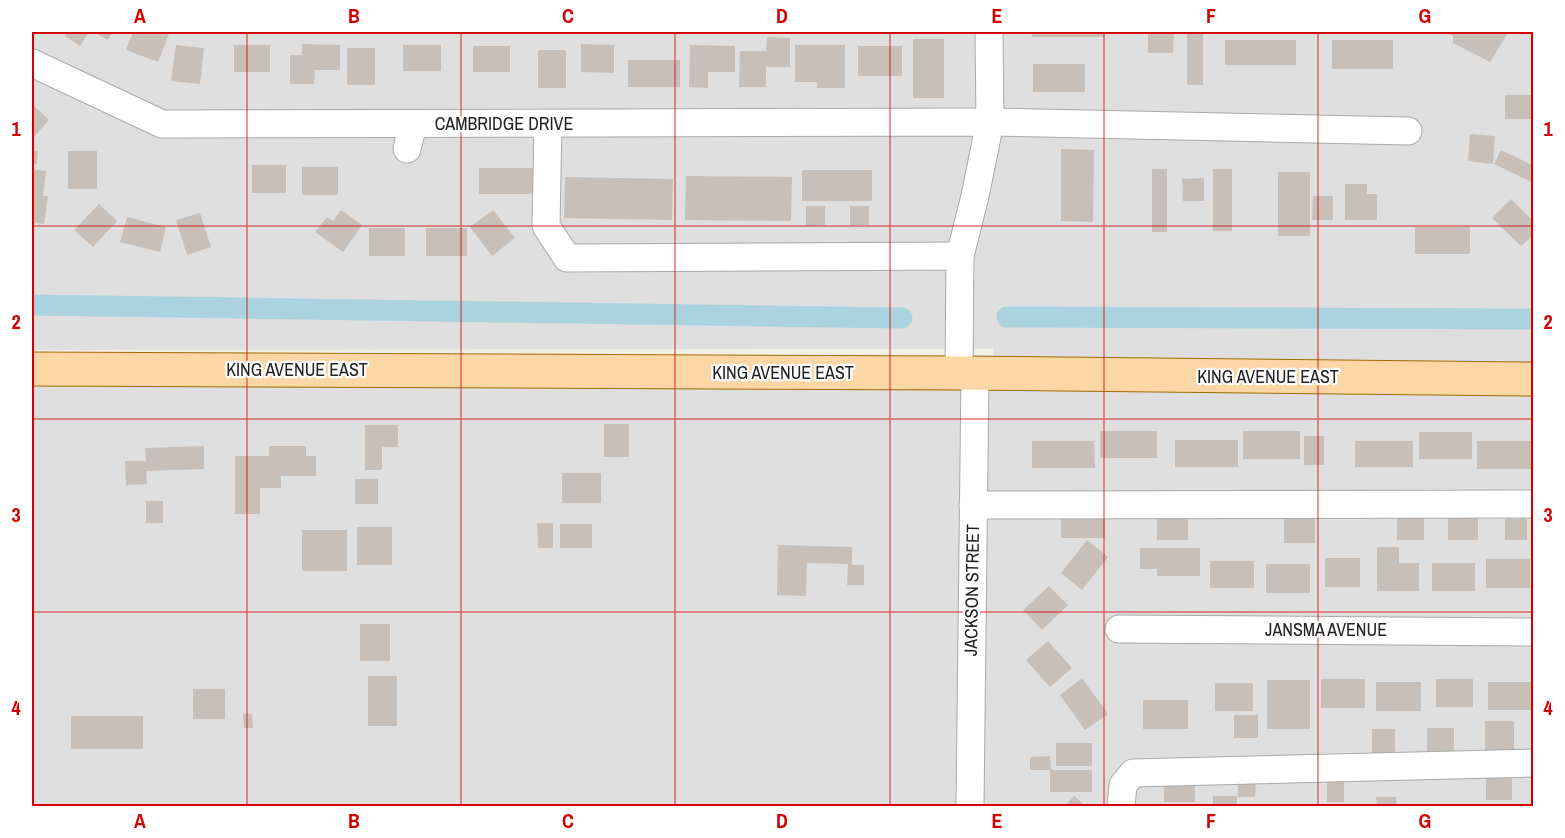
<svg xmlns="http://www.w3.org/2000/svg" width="1565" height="838" font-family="'Archivo Narrow',sans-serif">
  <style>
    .residential { fill: #e0dfdf }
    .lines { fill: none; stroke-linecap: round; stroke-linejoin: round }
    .canal { stroke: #aad3df; stroke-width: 21 }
    .building { fill: #c7bfb8 }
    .minor-casing { stroke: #a9a9a9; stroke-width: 29 }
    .major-casing { stroke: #a06b00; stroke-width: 35 }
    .minor { stroke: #fff; stroke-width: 27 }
    .major { stroke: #fcd6a4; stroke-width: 33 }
    .grid { fill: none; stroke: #d40000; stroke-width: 1.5; stroke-opacity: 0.55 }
    .labels { text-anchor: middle; stroke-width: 4.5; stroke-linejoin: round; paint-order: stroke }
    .street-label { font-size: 18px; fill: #222; stroke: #fff }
    .neatline { fill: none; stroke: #d40000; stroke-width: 2 }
    .grid-label { font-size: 20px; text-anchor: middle; font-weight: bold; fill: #d40000 }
  </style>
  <rect width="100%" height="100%" fill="#f2efe9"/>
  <polygon class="residential" points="32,32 1533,32 1533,806 32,806 32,383 993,387 993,349 32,350"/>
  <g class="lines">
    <g class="canal">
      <polyline points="32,305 902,318"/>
      <polyline points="1007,317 1534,319"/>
    </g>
  </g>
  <g class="building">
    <polygon points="68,32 89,32 80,46 65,36"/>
    <polygon points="94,32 113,32 108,40"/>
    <polygon points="133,32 164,32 169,34 158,62 126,50"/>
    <rect x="1032" y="32" width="73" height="5"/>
    <polygon points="1148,32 1174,32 1173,53 1148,53"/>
    <rect x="1187" y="32" width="16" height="53"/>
    <polygon points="1445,32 1506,32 1508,33 1490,62 1453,43 1453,36"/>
    <polygon points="767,37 790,38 790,67 766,67 766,87 739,87 740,51 766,51"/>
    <rect x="913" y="39" width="31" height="59"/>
    <rect x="1225" y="40" width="71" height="25"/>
    <rect x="1332" y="40" width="61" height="29"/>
    <polygon points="302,44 340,45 340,70 315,70 314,84 290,84 290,55 302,55"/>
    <polygon points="581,44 614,45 614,73 581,72"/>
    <polygon points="176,45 204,48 200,84 171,81"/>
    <rect x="234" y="45" width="36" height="27"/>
    <rect x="403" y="45" width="38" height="26"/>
    <polygon points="690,45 735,46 735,72 708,72 708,88 689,87"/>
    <polygon points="795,45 845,45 845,88 817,88 817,82 795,82"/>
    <rect x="473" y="46" width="37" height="26"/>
    <rect x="858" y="46" width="44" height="30"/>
    <rect x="347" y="48" width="28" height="37"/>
    <rect x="538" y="50" width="28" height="38"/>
    <rect x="628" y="60" width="52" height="27"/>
    <rect x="1033" y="64" width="52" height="28"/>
    <rect x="1505" y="95" width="29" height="24"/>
    <polygon points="32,104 49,120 32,139"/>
    <polygon points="1470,134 1495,136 1493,164 1468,161"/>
    <polygon points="1061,149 1094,150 1093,222 1061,221"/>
    <polygon points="32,150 38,151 37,164 32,164"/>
    <polygon points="1501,150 1534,166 1534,183 1494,164"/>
    <rect x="68" y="151" width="29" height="38"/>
    <rect x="252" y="165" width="34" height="28"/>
    <rect x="302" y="167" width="36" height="28"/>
    <rect x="479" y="168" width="56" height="26"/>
    <polygon points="32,169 46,171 43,196 48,196 44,224 32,222"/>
    <rect x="1152" y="169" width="15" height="63"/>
    <rect x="1213" y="169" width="19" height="62"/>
    <rect x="802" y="170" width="70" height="31"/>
    <rect x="1278" y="172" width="32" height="64"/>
    <polygon points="686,176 792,177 791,221 685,220"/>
    <polygon points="565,177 673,179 672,220 564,218"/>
    <polygon points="1204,178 1204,201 1183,201 1182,179"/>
    <polygon points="1345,184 1367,184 1367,194 1377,194 1377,220 1345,220"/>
    <polygon points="1313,196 1333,196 1333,220 1312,220"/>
    <polygon points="1511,199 1534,222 1534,234 1521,246 1492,218"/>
    <polygon points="99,204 117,221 93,247 74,230"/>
    <polygon points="806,206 825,206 825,225 806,226"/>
    <rect x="850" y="206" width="19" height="19"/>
    <polygon points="341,210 362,225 343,252 315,232 327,217 333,221"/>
    <polygon points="493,210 515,238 492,256 470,227"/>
    <polygon points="200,213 211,247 187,255 176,220"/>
    <polygon points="127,217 166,227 160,252 120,242"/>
    <rect x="1415" y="227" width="55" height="27"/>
    <rect x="369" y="228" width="36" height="28"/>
    <rect x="426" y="228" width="41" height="28"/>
    <rect x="604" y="424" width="25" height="33"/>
    <polygon points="365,425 398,425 398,447 382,447 382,470 365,470"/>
    <rect x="1100" y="431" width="57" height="27"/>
    <rect x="1243" y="431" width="57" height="28"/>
    <rect x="1419" y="432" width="53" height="27"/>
    <rect x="1304" y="436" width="20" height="29"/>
    <rect x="1175" y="440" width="63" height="27"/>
    <polygon points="1032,441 1094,441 1095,468 1032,468"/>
    <rect x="1355" y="441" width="58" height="26"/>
    <rect x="1477" y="441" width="55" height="28"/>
    <polygon points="204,446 204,469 146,471 147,484 126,485 125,461 146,461 145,448"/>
    <polygon points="269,446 306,446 306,456 316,456 316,476 281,476 281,488 260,488 260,514 235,514 235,456 269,456"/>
    <rect x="562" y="473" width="39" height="30"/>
    <rect x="355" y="479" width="23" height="25"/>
    <rect x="146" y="501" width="17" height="22"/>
    <rect x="1157" y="512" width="31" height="28"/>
    <rect x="1061" y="513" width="44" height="25"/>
    <rect x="1284" y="513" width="31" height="30"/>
    <rect x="1397" y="513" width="27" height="27"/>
    <rect x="1448" y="513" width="30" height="27"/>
    <rect x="1505" y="519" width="22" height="21"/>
    <polygon points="537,523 553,523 553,548 538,548"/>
    <rect x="560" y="524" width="32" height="24"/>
    <rect x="357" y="527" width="35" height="38"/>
    <rect x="302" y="530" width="45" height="41"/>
    <polygon points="1087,540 1108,557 1082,590 1061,573"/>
    <polygon points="778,545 852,547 852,565 864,565 864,585 847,585 848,564 807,563 806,596 777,595"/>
    <polygon points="1377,547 1399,547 1399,563 1419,563 1419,591 1377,591"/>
    <polygon points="1140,548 1200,548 1200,576 1157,576 1157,569 1140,569"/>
    <rect x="1325" y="558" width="35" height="29"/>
    <rect x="1486" y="559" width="44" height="29"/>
    <rect x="1210" y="561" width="44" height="27"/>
    <rect x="1432" y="563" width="43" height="28"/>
    <rect x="1266" y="564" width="44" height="29"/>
    <polygon points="1049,586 1068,605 1042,630 1023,610"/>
    <rect x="360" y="624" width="30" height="37"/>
    <polygon points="1048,641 1072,668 1050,687 1026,660"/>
    <rect x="368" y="676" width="29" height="50"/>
    <polygon points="1082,678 1108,714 1085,730 1060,695"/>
    <rect x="1321" y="679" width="44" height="29"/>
    <rect x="1436" y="679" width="37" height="28"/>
    <rect x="1267" y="680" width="43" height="49"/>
    <rect x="1376" y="682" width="45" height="29"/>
    <rect x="1488" y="682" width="44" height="28"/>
    <rect x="1215" y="683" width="38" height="28"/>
    <rect x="193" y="689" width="32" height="30"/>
    <rect x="1143" y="700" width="45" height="29"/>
    <polygon points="243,714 252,714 253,728 244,728"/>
    <rect x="1234" y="715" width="24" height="23"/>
    <rect x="71" y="716" width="72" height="33"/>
    <rect x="1485" y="721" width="29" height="30"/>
    <rect x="1427" y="728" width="27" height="29"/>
    <rect x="1372" y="729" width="23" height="29"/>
    <rect x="1056" y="743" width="36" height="23"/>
    <polygon points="1050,756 1051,770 1030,770 1030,757"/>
    <rect x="1050" y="770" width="42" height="22"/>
    <rect x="1486" y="777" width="26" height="23"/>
    <rect x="1164" y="778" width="31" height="24"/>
    <rect x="1327" y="780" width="17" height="22"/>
    <polygon points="1238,781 1256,781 1255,797 1238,797"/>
    <polygon points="1074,796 1086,806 1065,806"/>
    <rect x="1213" y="796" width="24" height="10"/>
    <polygon points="1376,797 1396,797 1397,806 1377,806"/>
  </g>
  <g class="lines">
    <defs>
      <g id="minor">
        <polyline points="32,63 162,124 990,122 1408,131"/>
        <polyline points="548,124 546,226 567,258 960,256"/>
        <polyline points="407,149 413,124"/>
        <polyline points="959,373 960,256 975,196 990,122 989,32"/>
        <polyline points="973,505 1534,504"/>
        <polyline points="1119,629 1534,632"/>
        <polyline points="970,806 975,374"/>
        <polyline points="1121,806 1123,785 1133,773 1534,763"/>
      </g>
      <polyline id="major" points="32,369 959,373 1534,379"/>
    </defs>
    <use href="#minor" class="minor-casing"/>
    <use href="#major" class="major-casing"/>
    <use href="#minor" class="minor"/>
    <use href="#major" class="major"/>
  </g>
  <path class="grid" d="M 247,32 L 247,806M 461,32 L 461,806M 675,32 L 675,806M 890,32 L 890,806M 1104,32 L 1104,806M 1318,32 L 1318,806M 32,226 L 1534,226M 32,419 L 1534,419M 32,612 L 1534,612"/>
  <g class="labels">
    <g class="street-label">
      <text x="504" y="130">CAMBRIDGE DRIVE</text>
      <text x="297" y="376">KING AVENUE EAST</text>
      <text x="783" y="379">KING AVENUE EAST</text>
      <text x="1268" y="383">KING AVENUE EAST</text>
      <text transform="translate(972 590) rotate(-89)" y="6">JACKSON STREET</text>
      <text x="1326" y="636">JANSMA AVENUE</text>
    </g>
  </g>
  <rect width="1565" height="838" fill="none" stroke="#ffffff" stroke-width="66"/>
  <rect x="33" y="33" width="1499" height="772" class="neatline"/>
  <g class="grid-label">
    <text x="140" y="23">A</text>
    <text x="354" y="23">B</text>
    <text x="568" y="23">C</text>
    <text x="782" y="23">D</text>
    <text x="997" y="23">E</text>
    <text x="1211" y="23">F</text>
    <text x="1425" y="23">G</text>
    <text x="16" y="136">1</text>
    <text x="1548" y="136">1</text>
    <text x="16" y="329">2</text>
    <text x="1548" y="329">2</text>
    <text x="16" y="522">3</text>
    <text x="1548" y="522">3</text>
    <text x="16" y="715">4</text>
    <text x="1548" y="715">4</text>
    <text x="140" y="828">A</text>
    <text x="354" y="828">B</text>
    <text x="568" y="828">C</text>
    <text x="782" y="828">D</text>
    <text x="997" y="828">E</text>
    <text x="1211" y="828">F</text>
    <text x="1425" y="828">G</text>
  </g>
</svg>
